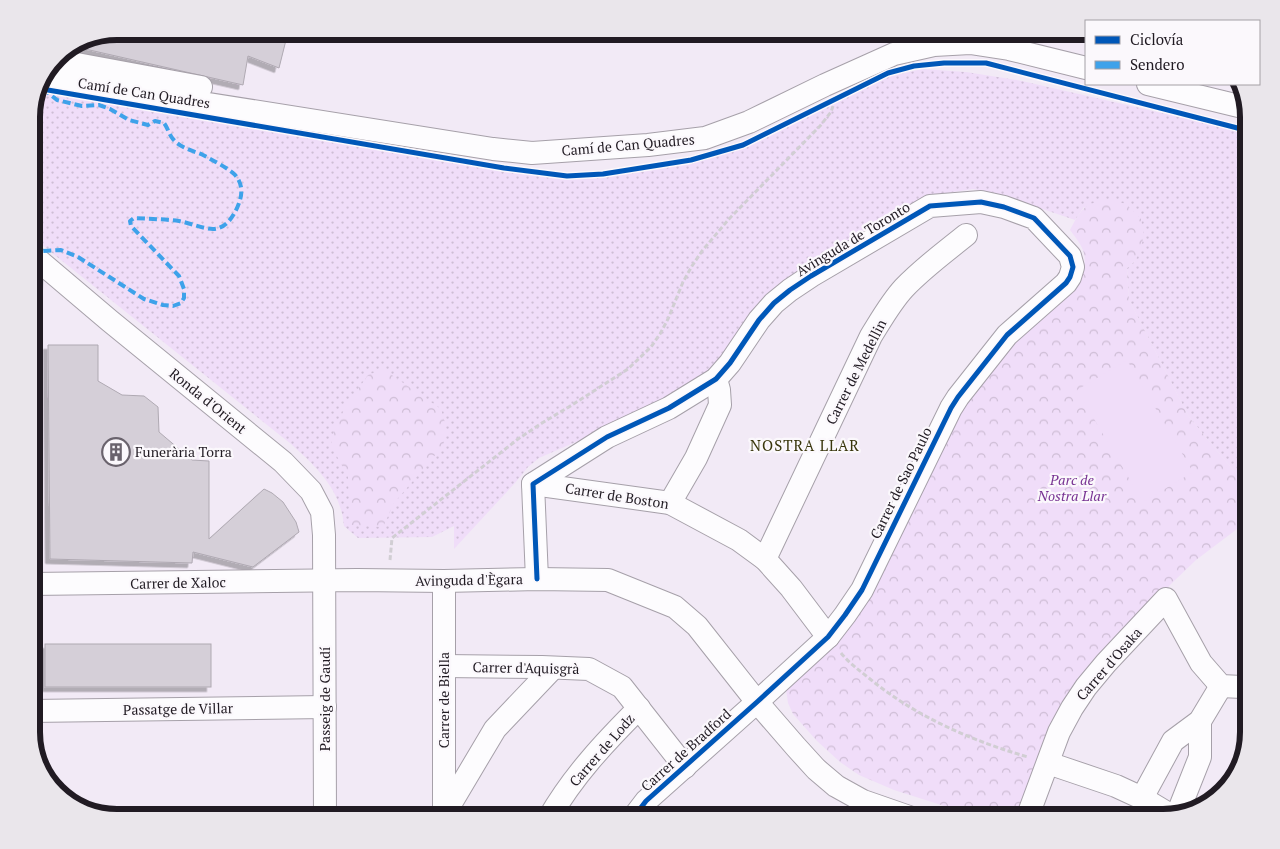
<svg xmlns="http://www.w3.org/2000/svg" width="1280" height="849" font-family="'PT Serif',serif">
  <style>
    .grass { fill: url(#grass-dots) }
    .park { fill: url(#park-crowns) }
    .pitch { fill: #f0ddf9 }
    .building { fill: #d5cfd8; stroke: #afa9b2; filter: url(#shadow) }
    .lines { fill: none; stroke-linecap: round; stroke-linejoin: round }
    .minor-casing { stroke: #a6a0a9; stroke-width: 24 }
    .path { stroke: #d1ced3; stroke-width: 3; stroke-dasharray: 5 2.5; stroke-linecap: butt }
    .minor { stroke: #fdfcfe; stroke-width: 22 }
    .quiet { stroke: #3ea2ea; stroke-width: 4; stroke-dasharray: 8 4; stroke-linecap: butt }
    .cycleway-casing { stroke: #fbf8fc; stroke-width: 8 }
    .cycleway { stroke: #0057b8; stroke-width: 5 }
    .labels { text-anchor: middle; stroke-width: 4.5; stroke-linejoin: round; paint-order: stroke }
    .street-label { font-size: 14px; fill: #211b23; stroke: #fbf8fc }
    .poi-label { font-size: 14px; fill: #211b23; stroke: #fbf8fc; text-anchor: start }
    .park-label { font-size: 14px; font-style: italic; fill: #783393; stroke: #fbf8fc }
    .neighbourhood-label { font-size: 15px; letter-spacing: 1px; fill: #39360c; stroke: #fbf8fc }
    .rim { fill: none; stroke: #211b23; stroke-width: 6 }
  </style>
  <defs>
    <pattern id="grass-dots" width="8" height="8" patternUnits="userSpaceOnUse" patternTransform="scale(1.25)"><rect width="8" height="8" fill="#f0ddf9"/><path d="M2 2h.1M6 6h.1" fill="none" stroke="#cebdd5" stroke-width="1.8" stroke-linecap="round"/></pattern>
    <pattern id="park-crowns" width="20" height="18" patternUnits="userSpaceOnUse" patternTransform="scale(1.25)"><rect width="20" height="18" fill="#f0ddf9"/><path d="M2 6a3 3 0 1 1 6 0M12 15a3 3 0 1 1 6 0" fill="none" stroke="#cebdd5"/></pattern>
    <filter id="shadow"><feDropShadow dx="-4.5" dy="4.5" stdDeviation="0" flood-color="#0004"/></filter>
  </defs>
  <rect width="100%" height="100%" fill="#f2eaf6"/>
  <path class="grass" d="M 922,69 L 966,72 L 1022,81 L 1249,133 L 1249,489 L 1189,417 L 1129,300 L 1127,268 L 1135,261 L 1084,207 L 1075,220 L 995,193 L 973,189 L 940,194 L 762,304 L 739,329 L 723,357 L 707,374 L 666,400 L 594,434 L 539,458 L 528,467 L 515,483 L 454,549 L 454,526 L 432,537 L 358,538 L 344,526 C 343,521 343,515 341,510 C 334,483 311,462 291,444 L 31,236 L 31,112 L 40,92 L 509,172 L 602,177 L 679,164 L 746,146 L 835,99 L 884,78 Z"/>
  <g class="park">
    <path d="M 1111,200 L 1126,204 L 1141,219 L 1144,235 L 1140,251 L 1135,261 L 1127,268 L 1129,300 L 1189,417 L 1249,489 L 1249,520 L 1196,560 L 1172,583 L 1105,653 L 1020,818 L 982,818 L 894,790 L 859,775 L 840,762 L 817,741 L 793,714 L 788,703 L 786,689 L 838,639 L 957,413 L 992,366 L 1082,275 C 1089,254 1082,246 1070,230 C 1081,209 1086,201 1111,200 Z"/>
    <polygon points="383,369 441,409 446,426 442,447 394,503 383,527 350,525 348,477 331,445 334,430 345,408 368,375"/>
  </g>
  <polygon class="pitch" points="1127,360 1193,472 1143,502 1077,390"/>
  <g class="building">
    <polygon points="287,36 279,68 248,56 243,85 72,46 84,38"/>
    <polygon points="48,345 98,345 98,381 122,395 144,396 158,407 159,432 192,460 209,461 209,539 264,489 272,493 283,502 296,522 299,532 253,567 193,552 192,563 50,559"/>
    <rect x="45" y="644" width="166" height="43"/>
  </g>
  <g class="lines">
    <defs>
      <g id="minor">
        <polyline points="55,60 201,87"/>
        <polyline points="47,77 101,87 493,149 532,153 648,145 705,138 749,122 825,85 894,54 934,45 970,43 1009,49 1086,68"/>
        <polyline points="1148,84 1247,108"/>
        <polyline points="31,254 110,321 283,462 311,491 322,512 324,535 325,818"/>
        <polyline points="31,291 32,255"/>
        <polyline points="533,484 670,503 739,540 765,559 791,588 828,637"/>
        <polyline points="670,503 696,458 720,405 719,390 716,379"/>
        <path d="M 765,559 L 871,336 C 881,320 891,302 904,288 C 923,268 945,252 966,235"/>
        <polyline points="537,579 533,484 607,437 669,408 716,379 730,363 759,320 774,303 790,290 811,276 930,206 981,202 1004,207 1034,218 1070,256 1073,267 1070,277 1066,283 1007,335 958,397 951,408 862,590 845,615 828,637 757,702 646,801 633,818"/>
        <polyline points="444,581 444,818"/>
        <polyline points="31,584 357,580 444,581 537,579 608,580 675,607 697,626 757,702 796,747 816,769 836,786 863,801 912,818"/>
        <polyline points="444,666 542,667 589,669 622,687 685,767"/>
        <polyline points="31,711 325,707"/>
        <polyline points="1048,763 1116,786 1142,798 1172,816"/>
        <polyline points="1142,798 1173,741 1200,721 1221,686"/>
        <polyline points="445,813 495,729 553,668"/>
        <polyline points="1177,815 1200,757 1200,721"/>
        <path d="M 549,818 C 573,776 605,742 639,708"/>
        <polyline points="1027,818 1059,732 1072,708 1086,687 1106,663 1166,599 1201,663 1221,686 1242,687 1249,685"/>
      </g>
    </defs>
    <use href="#minor" class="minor-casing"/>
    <g class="path">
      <polyline points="390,560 392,538 518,439 542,423 572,405 628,369 651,347 660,334 668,319 683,282 692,266 702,251 729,219 820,126 831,112 833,106"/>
      <path d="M 841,653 C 849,663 859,670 870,679 C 915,716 972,741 1028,757"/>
    </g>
    <use href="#minor" class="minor"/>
    <path class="quiet" d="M 32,255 L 43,251 L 61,250 L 78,257 L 144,299 L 163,305 L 173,306 L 181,303 L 184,298 L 184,289 L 179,276 L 131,226 L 130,221 L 134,218 C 149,219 164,219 179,221 C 190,223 204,229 213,229 C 227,229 236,213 240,200 C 243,190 241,180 233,173 C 229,169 209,158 203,155 C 194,151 180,148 173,139 C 169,135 168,128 164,123 L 155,121 L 148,125 L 129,120 L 110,109 L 99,105 L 82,106 L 57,100 L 46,91"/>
    <defs>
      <g id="cycleway">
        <polyline points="42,89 504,168 567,176 603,174 691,160 743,145 888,73 914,66 944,63 986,63 1249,131"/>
        <polyline points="537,579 533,484 607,437 669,408 716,379 730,363 759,320 774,303 790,290 811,276 930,206 981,202 1004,207 1034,218 1070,256 1073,267 1070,277 1066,283 1007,335 958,397 951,408 862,590 845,615 828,637 757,702 646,801 633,818"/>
      </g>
    </defs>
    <use href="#cycleway" class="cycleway-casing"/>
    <use href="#cycleway" class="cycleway"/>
  </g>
  <defs>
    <symbol id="building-ring" viewBox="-11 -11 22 22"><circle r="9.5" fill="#fbf8fc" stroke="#6a636d" stroke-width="1.5"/><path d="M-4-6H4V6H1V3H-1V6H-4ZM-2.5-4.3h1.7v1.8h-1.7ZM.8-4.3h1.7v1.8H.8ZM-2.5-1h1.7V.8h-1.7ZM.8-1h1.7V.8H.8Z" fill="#6a636d"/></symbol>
  </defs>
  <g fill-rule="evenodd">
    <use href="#building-ring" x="100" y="436" width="32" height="32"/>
  </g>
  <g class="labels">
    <g class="street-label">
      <text transform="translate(144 93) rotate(9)" y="5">Camí de Can Quadres</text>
      <text transform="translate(628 145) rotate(-5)" y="5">Camí de Can Quadres</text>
      <text transform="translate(853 239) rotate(-31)" y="5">Avinguda de Toronto</text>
      <text transform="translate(856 372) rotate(-63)" y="5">Carrer de Medellin</text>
      <text transform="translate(208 401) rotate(39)" y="5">Ronda d'Orient</text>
      <text transform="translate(901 483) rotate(-64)" y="5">Carrer de Sao Paulo</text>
      <text transform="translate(617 496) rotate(9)" y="5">Carrer de Boston</text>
      <text transform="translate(469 580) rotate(-1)" y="5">Avinguda d'Ègara</text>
      <text transform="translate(178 583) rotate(-1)" y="5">Carrer de Xaloc</text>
      <text transform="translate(1109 664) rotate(-49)" y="5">Carrer d'Osaka</text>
      <text transform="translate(526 668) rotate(1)" y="5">Carrer d'Aquisgrà</text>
      <text transform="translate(325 699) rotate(-90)" y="5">Passeig de Gaudí</text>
      <text transform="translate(444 700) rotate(-90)" y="5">Carrer de Biella</text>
      <text transform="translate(178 709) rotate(-1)" y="5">Passatge de Villar</text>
      <text transform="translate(602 750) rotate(-49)" y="5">Carrer de Lodz</text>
      <text transform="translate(686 750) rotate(-42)" y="5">Carrer de Bradford</text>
    </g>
    <g class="poi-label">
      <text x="135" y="457">Funerària Torra</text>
    </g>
    <g class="park-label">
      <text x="1072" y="485">Parc de<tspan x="1072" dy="16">Nostra Llar</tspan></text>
    </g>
    <g class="neighbourhood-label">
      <text x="805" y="451">NOSTRA LLAR</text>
    </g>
  </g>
  <path d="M0 0H1280V849H0ZM117 40H1163A77 77 0 0 1 1240 117V732A77 77 0 0 1 1163 809H117A77 77 0 0 1 40 732V117A77 77 0 0 1 117 40Z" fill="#eae6eb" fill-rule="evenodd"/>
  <path class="rim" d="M117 40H1163A77 77 0 0 1 1240 117V732A77 77 0 0 1 1163 809H117A77 77 0 0 1 40 732V117A77 77 0 0 1 117 40Z"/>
  <rect x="1085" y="20" width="175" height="65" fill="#fbf8fc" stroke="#a4a0a5"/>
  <rect x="1095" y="36" width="25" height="8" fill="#0057b8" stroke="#a4a0a5"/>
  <text x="1130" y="45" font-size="15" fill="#211b23">Ciclovía</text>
  <rect x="1095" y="61" width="25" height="8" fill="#3ea2ea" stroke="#a4a0a5"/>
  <text x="1130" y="70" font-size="15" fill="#211b23">Sendero</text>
</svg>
